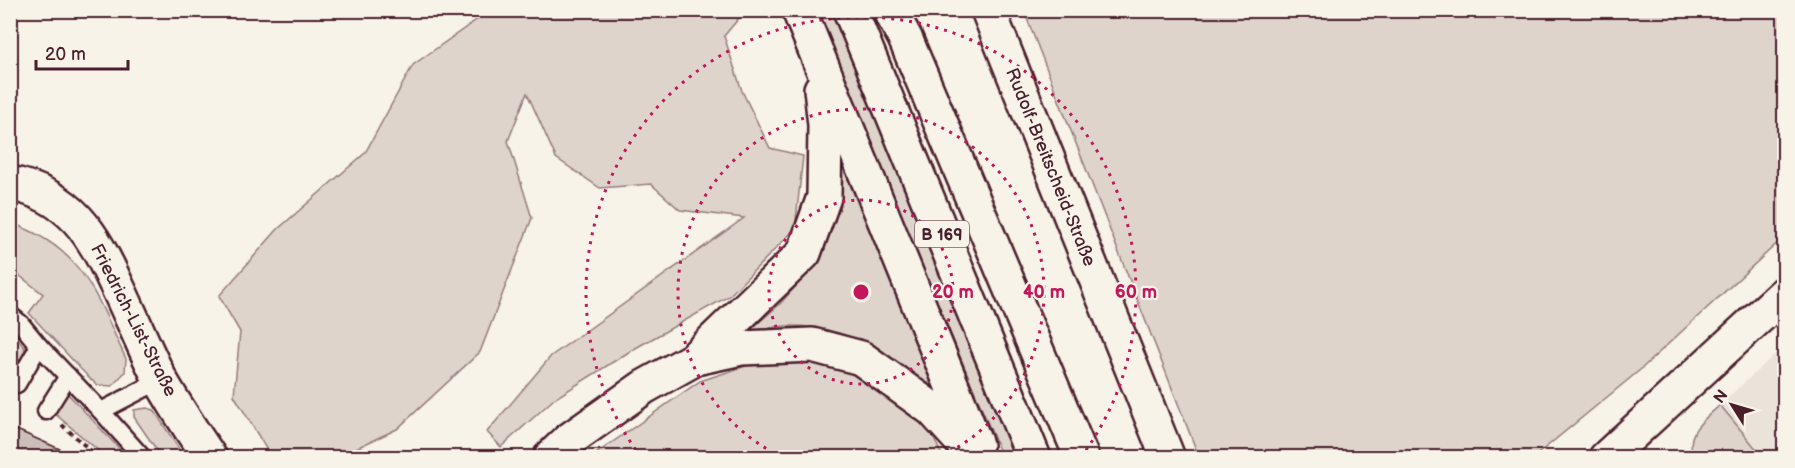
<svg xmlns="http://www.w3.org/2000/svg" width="1795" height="468" font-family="'Balsamiq Sans',sans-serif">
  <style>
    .built { fill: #eae3da }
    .green { fill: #ded4cc; stroke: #947a7c; stroke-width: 1.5 }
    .building { fill: #ccbfb9; stroke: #4a1f2b; stroke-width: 1.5 }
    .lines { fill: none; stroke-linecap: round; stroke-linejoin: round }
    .service-casing { stroke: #4a1f2b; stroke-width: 21 }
    .minor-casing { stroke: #4a1f2b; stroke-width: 38 }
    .tertiary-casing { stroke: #4a1f2b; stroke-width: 38 }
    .trunk-casing { stroke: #4a1f2b; stroke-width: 38 }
    .path { stroke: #4a1f2b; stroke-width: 4; stroke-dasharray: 4.5 4.5; stroke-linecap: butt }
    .service { stroke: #f7f3e8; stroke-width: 16 }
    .minor { stroke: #f7f3e8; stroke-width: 33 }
    .tertiary { stroke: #f7f3e8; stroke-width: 33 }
    .trunk { stroke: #f7f3e8; stroke-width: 33 }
    .ring { fill: none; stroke: #c2185b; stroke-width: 3; stroke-dasharray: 3 6 }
    .labels { text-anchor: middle; stroke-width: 4.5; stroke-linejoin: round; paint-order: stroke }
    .shield { fill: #f7f3e8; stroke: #7e5f64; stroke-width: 1.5 }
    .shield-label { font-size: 16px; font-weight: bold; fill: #4a1f2b }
    .street-label { font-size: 18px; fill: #4a1f2b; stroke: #f7f3e8 }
    .centre { fill: #c2185b; stroke: #f7f3e8; stroke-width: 3 }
    .ring-label { font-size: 18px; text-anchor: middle; font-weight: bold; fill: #c2185b; stroke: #f7f3e8; stroke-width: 4.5; stroke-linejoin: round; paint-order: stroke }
  </style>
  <rect width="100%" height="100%" fill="#f7f3e8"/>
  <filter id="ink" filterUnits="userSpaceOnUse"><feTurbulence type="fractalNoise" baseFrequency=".0167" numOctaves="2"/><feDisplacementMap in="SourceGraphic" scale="12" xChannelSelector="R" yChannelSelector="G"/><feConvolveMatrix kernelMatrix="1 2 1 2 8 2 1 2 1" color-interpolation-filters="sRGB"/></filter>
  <g filter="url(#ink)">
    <polygon class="built" points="1784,346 1784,457 1763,457 1720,405"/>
    <g class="green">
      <polygon points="489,11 745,11 724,36 742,91 770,148 803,156 795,229 729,296 632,350 554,399 501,447 487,432 551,356 744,218 680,210 651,184 600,188 556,158 527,93 508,141 532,218 480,352 397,429 337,457 271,457 234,395 240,332 219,296 278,229 365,153 413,65"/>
      <polygon points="816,11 834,11 1017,457 1002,457"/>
      <polygon points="1024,11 1784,11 1784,237 1640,370 1534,457 1199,457"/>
      <path d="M 839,158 L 933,381 L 925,384 C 884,349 841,324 785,326 C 773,327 760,330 748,332 L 780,304 L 802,279 L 817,257 Z"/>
      <path d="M 11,223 C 83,248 96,295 126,359 L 125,372 L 112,386 L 98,385 L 90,379 L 29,313 L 43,294 L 16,273 L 11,273 Z"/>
      <polygon points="11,331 25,348 23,356 14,375 11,372"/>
      <polygon points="814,358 853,367 887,388 929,429 943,457 590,458 700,381 755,363"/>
      <polygon points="69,395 127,457 106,457 53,412 64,396"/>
      <path d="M 1720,405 L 1763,457 L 1693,457 C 1685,431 1703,421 1720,405 Z"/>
      <polygon points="147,408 154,410 184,457 162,457 158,452 134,417 134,410"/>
    </g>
    <polygon class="building" points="10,427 80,458 10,458"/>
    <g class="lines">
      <defs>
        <g id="service">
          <polyline points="10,315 21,324 39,346 101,411 161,380"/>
          <polyline points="17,384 39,346"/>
          <polyline points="46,411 68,376"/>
          <polyline points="101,411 143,458"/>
        </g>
        <polyline id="minor" points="988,10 1168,458"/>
        <g id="tertiary">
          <path d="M 10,183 C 71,196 93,233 117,286 C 132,317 145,350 161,381 C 176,407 193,433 210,458"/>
          <polyline points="1606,458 1784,294"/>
        </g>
        <g id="trunk">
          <polyline points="799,10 976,445"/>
          <polyline points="850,10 1034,458"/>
          <polyline points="890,10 905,38 1082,458"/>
          <polyline points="696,357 804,253 824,197 825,125 821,89"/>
          <polyline points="550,458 569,440 644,387 696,358 742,348 812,345 861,358 932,409 977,458"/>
        </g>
      </defs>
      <use href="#service" class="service-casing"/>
      <use href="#minor" class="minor-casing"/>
      <use href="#tertiary" class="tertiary-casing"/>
      <use href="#trunk" class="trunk-casing"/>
      <polyline class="path" points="62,425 99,458"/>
      <use href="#service" class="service"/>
      <use href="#minor" class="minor"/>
      <use href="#tertiary" class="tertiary"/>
      <use href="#trunk" class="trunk"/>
    </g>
  </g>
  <g class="ring">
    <circle cx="861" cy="292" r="92"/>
    <path d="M782 457A183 183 0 1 1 940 457"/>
    <path d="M641 457A275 275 0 1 1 1081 457"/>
  </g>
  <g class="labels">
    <rect class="shield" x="915" y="221" width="54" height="26" rx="4.5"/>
    <g class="shield-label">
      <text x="942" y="240">B 169</text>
    </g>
    <g class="street-label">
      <text transform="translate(1051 167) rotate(68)" y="6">Rudolf-Breitscheid-Straße</text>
      <text transform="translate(134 320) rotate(63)" y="6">Friedrich-List-Straße</text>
    </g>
  </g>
  <circle cx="861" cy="292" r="9" class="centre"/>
  <g class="ring-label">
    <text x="953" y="298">20 m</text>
    <text x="1044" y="298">40 m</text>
    <text x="1136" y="298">60 m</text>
  </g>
  <rect width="1795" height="468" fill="none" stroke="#f7f3e8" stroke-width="36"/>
  <rect x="18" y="18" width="1759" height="432" fill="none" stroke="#4a1f2b" stroke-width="2" filter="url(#ink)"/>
  <g transform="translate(1732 405) rotate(307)" stroke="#f7f3e8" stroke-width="4.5" paint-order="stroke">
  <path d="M0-4.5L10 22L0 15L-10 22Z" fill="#4a1f2b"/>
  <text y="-9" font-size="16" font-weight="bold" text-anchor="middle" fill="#4a1f2b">N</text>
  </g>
  <path d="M36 60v9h92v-9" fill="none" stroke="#4a1f2b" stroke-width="3"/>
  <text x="45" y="60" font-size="18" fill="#4a1f2b" stroke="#f7f3e8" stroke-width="4.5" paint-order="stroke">20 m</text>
</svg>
